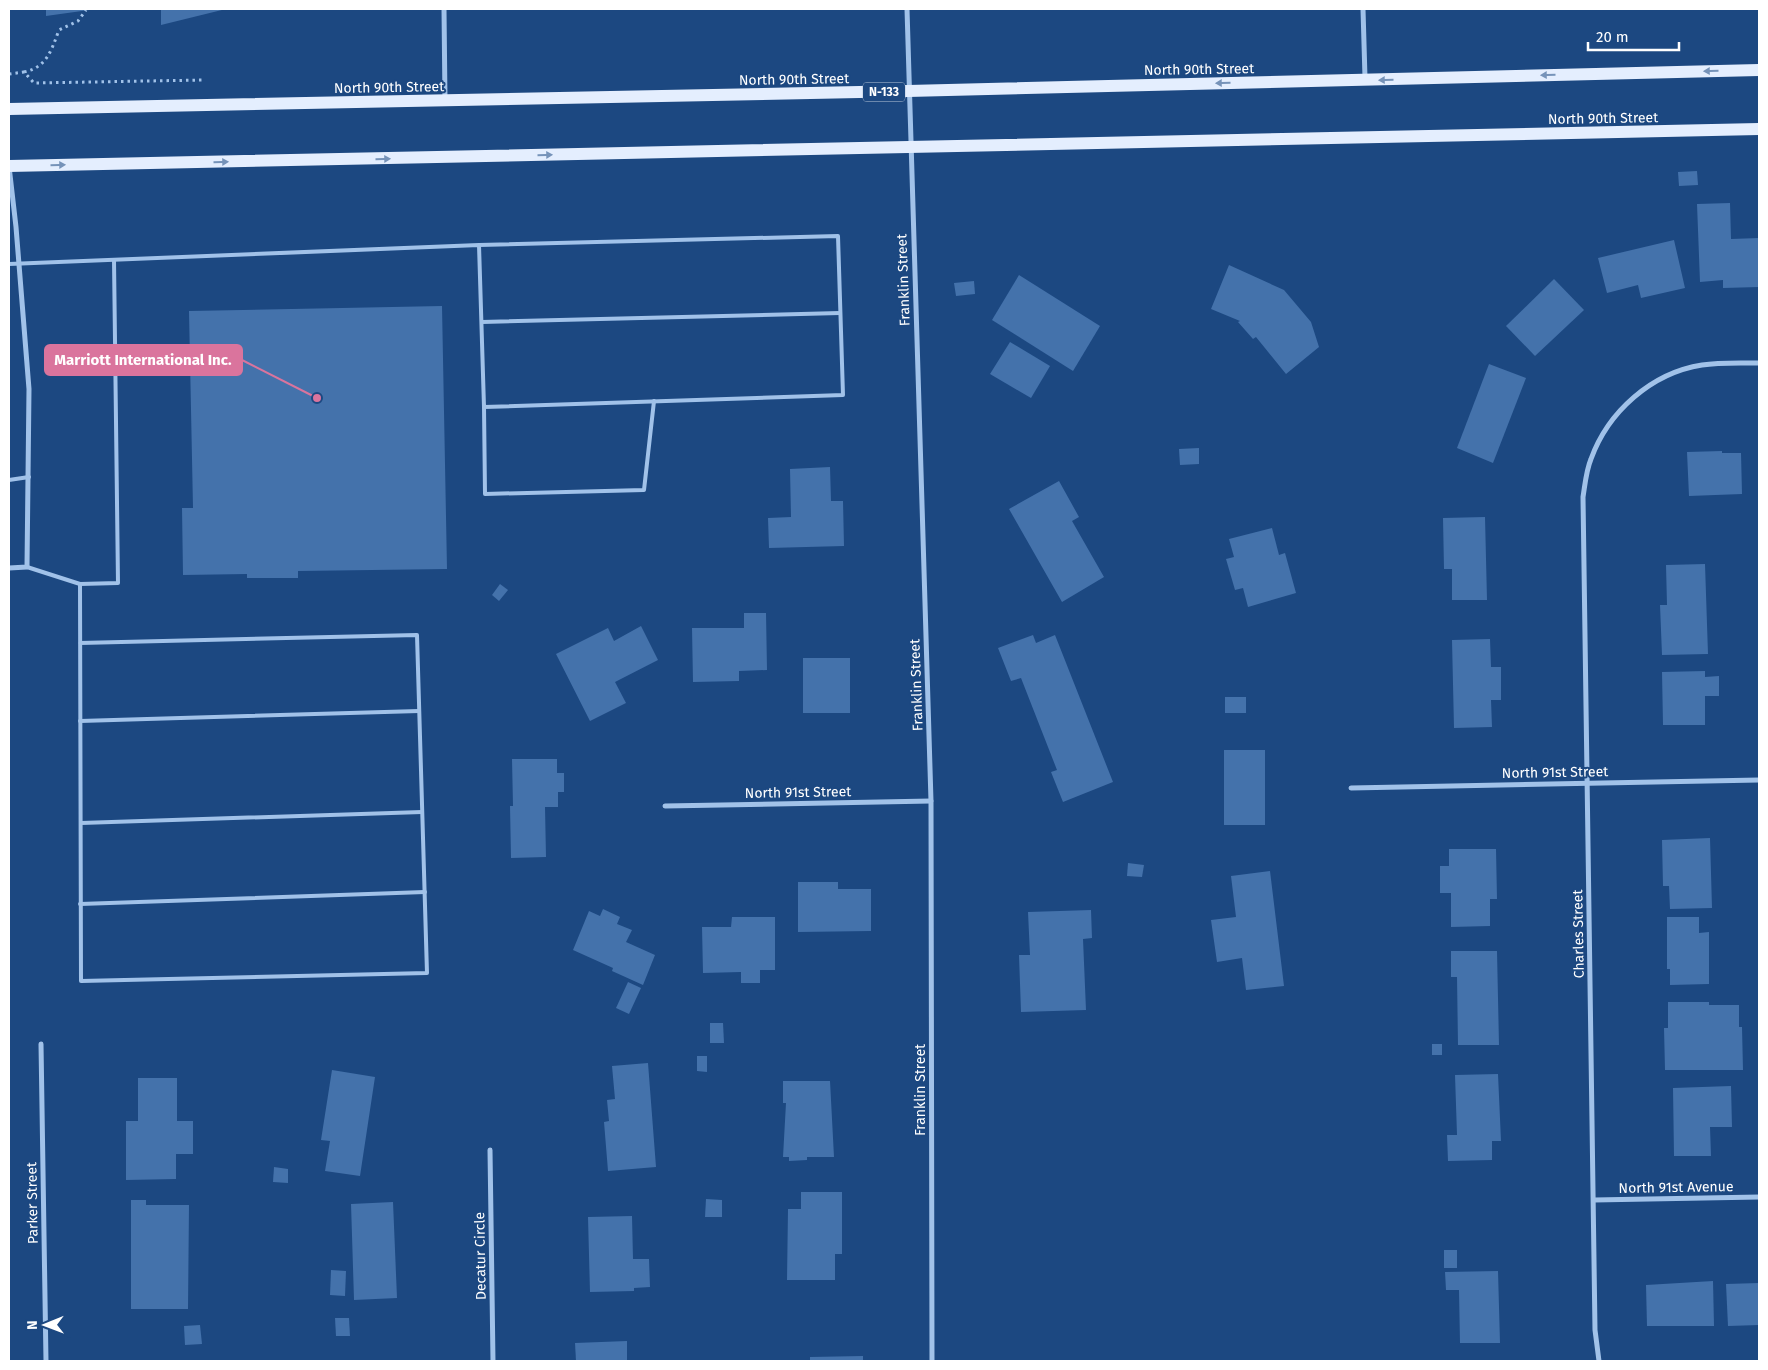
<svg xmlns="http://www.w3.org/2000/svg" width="1768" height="1370" font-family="'Fira Sans',sans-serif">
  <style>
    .building { fill: #4472ab }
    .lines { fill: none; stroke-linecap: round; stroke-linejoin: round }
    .path { stroke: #a1c2e9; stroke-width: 3; stroke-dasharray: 2.5 4; stroke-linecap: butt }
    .lane { stroke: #a1c2e9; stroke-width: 4 }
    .street { stroke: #a1c2e9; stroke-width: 5 }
    .primary { stroke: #e4eefe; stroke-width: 12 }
    .oneway { fill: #7693b9 }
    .labels { text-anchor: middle; stroke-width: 4; stroke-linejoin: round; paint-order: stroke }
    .shield { fill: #1c4881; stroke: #bbc8d9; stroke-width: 1 }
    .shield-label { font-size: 12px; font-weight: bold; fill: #fff }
    .street-label { font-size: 14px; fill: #fff; stroke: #1c4881 }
    .leader { fill: none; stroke: #da749d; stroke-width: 2 }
    .callout-dot { fill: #da749d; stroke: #1c4881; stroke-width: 2 }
    .callout { fill: #da749d; stroke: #da749d; stroke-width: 2 }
    .callout-label { font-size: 15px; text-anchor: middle; font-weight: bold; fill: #fff }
  </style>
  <rect width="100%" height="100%" fill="#1c4881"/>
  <g class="building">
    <polygon points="46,9 88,9 89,10 46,16"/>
    <polygon points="161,9 226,9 161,25"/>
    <polygon points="1697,171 1698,185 1679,186 1678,172"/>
    <polygon points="1730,203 1731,239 1759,238 1759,287 1723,288 1723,280 1700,282 1697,204"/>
    <polygon points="1674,240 1685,288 1641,298 1638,285 1607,293 1598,258"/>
    <polygon points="1229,265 1284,290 1311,322 1319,347 1286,374 1256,337 1253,339 1238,322 1240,321 1211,309"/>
    <polygon points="1019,275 1100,326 1073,371 992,320"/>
    <polygon points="1554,279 1584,310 1535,356 1506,326"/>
    <polygon points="974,281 975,294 956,296 954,283"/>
    <polygon points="442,306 447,569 298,571 298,578 247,578 247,574 183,575 182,508 193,508 189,311"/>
    <polygon points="1010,342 1050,366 1031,398 990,374"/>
    <polygon points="1489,364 1526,378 1493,463 1457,448"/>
    <polygon points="1199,448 1199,464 1180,465 1179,449"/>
    <polygon points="1722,451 1722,453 1741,453 1742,494 1689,496 1687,452"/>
    <polygon points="830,467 831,501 843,501 844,546 769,548 768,518 791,517 790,469"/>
    <polygon points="1059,481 1079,517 1072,521 1104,577 1062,602 1009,509"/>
    <polygon points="1485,517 1487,600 1452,600 1452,569 1444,569 1443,518"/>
    <polygon points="1272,528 1279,555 1285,553 1296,593 1248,607 1243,588 1235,590 1226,559 1234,557 1229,539"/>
    <polygon points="1705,564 1708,654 1662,655 1660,605 1667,605 1666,565"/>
    <polygon points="500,584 508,590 499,601 492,595"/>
    <polygon points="744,613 766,613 767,670 739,671 739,681 693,682 692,628 744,628"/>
    <polygon points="641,626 658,660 615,682 626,703 590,721 556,654 608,628 614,641"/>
    <polygon points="1033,635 1036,643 1055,635 1113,782 1063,802 1051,772 1057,770 1021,678 1011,681 998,648"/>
    <polygon points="1490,639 1491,667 1501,667 1501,700 1491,700 1492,727 1454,728 1452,640"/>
    <rect x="803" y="658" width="47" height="55"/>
    <polygon points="1705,671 1705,677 1719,676 1719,696 1705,696 1705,725 1663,725 1662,672"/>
    <rect x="1225" y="697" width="21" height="16"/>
    <rect x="1224" y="750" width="41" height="75"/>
    <polygon points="512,759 557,759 557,773 564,773 564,792 558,792 558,807 545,807 546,857 511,858 510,806 513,806"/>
    <polygon points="1710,838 1712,908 1670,909 1669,886 1663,886 1662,840"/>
    <polygon points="1449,849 1496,849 1497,899 1490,899 1490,926 1451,927 1451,893 1440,893 1440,866 1449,866"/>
    <polygon points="1128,863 1144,865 1142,877 1127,876"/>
    <polygon points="1270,871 1284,986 1246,990 1242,958 1217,962 1211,920 1236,917 1231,876"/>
    <polygon points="798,882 838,882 838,889 871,889 871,931 798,932"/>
    <polygon points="603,909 620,917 617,924 632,930 626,942 655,955 643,985 612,971 613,968 573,950 589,911 600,916"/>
    <polygon points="1091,910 1092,938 1083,939 1086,1010 1021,1012 1019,955 1030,955 1028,912"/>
    <polygon points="732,917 775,917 775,970 760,970 760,983 741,983 741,972 703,973 702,927 731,927"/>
    <polygon points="1667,917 1699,917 1699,933 1709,932 1709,984 1670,985 1670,969 1667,969"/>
    <polygon points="1451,951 1497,951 1499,1045 1458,1045 1457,977 1451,977"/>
    <polygon points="628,982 641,988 629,1014 616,1008"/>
    <polygon points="1668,1002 1709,1002 1709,1005 1739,1005 1739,1027 1742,1027 1743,1070 1665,1070 1664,1028 1668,1028"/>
    <polygon points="710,1023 723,1023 724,1043 710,1043"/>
    <rect x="1432" y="1044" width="10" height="11"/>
    <polygon points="697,1056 707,1056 707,1072 697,1071"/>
    <polygon points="648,1063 656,1167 608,1171 604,1122 609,1121 607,1100 615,1099 612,1066"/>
    <polygon points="332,1070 375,1077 360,1176 325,1171 330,1141 321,1140"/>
    <polygon points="1498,1074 1501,1141 1492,1141 1492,1160 1448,1161 1447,1135 1457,1135 1455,1075"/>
    <polygon points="138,1078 177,1078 177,1121 193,1121 193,1154 176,1154 176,1179 126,1180 126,1121 138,1121"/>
    <polygon points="783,1081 830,1081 834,1157 807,1157 807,1160 789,1161 789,1157 783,1157 786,1103 783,1103"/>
    <polygon points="1731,1086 1732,1127 1710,1127 1711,1156 1674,1156 1673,1088"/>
    <polygon points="274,1167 288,1169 288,1183 273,1182"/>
    <polygon points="801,1192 842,1192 842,1254 835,1254 835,1280 787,1280 788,1209 801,1209"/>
    <polygon points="706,1199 722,1200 722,1217 705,1217"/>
    <polygon points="131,1200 146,1200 146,1205 189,1205 188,1309 131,1309"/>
    <polygon points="393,1202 397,1298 354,1300 351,1204"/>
    <polygon points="632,1216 633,1259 649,1259 650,1287 634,1288 634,1291 590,1292 588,1217"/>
    <rect x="1444" y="1250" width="13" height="18"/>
    <polygon points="331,1270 346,1271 345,1296 330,1295"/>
    <polygon points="1498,1271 1500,1343 1460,1343 1459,1290 1446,1290 1445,1272"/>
    <polygon points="1713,1281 1714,1326 1647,1326 1646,1285"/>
    <polygon points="1759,1283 1759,1325 1728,1326 1726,1284"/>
    <polygon points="335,1318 349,1318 350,1336 336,1336"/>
    <polygon points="200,1325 202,1344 185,1345 184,1326"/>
    <polygon points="627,1341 627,1361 576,1361 575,1343"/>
    <polygon points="863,1356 863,1361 810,1361 810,1357"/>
  </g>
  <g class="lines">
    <g class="path">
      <path d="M 24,72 C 47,67 51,51 59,30 L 78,21 L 86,10"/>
      <polyline points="9,74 24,72 34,83 204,80"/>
    </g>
    <g class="lane">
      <polyline points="9,264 479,245 838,236 843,395 484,407 479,245"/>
      <polyline points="482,322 840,313"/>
      <polyline points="484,407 485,494 644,490 654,401"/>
      <polyline points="9,480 29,477"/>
      <polyline points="27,567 80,584 118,583 114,260"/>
      <polyline points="80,584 81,981 427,973 417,635 80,643"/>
      <polyline points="80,721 419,711"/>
      <polyline points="81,823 422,812"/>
      <polyline points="80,904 425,892"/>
    </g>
    <g class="street">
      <polyline points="444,9 445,101"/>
      <polyline points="907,9 931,801 932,1361"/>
      <polyline points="1363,9 1365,78"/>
      <polyline points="9,568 27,567 29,389 16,227 9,166"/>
      <polyline points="1351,788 1759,780"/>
      <polyline points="665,806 931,801"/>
      <polyline points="41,1044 46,1361"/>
      <polyline points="490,1150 493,1361"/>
      <polyline points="1594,1200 1759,1197"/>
      <path d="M 1599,1361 L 1595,1330 L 1583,497 C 1585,485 1586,471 1591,459 C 1608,412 1651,373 1702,365 C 1720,362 1741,363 1759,363"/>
    </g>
    <g class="primary">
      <polyline points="9,109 908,91 1759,70"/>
      <polyline points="9,166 1759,129"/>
    </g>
  </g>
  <defs><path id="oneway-solid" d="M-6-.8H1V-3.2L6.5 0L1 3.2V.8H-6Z" transform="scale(1.25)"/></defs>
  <g class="oneway">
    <use href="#oneway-solid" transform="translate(1711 71) rotate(179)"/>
    <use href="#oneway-solid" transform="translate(1548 75) rotate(179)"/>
    <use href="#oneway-solid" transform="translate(1386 80) rotate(179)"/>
    <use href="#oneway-solid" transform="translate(1223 83) rotate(179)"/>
    <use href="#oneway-solid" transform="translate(545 155) rotate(-1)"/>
    <use href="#oneway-solid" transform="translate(383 159) rotate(-1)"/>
    <use href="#oneway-solid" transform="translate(221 162) rotate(-1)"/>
    <use href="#oneway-solid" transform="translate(58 165) rotate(-1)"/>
  </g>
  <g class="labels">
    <rect class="shield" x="863" y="82.5" width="42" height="19" rx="4"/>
    <g class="shield-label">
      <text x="884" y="96">N-133</text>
    </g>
    <g class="street-label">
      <text transform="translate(1199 69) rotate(-1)" y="5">North 90th Street</text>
      <text transform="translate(794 79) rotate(-1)" y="5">North 90th Street</text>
      <text transform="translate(389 87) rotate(-1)" y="5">North 90th Street</text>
      <text transform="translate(1603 118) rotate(-1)" y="5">North 90th Street</text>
      <text transform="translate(903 280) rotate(-92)" y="5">Franklin Street</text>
      <text transform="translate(916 685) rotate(-92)" y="5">Franklin Street</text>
      <text transform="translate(1555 772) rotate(-1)" y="5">North 91st Street</text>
      <text transform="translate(798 792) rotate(-1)" y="5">North 91st Street</text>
      <text transform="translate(1578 934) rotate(-91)" y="5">Charles Street</text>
      <text transform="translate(920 1090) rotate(-90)" y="5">Franklin Street</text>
      <text transform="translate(1676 1187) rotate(-1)" y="5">North 91st Avenue</text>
      <text transform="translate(32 1203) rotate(-91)" y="5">Parker Street</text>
      <text transform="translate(480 1256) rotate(-91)" y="5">Decatur Circle</text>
    </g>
  </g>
  <path class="leader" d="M317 398L242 360"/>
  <circle class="callout-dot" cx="317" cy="398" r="5"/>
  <rect class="callout" x="45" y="345" width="197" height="30" rx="5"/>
  <g class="callout-label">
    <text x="143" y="365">Marriott International Inc.</text>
  </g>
  <rect width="1768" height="1370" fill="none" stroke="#ffffff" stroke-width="20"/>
  <g transform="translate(45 1325) rotate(269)" stroke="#1c4881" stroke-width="4" paint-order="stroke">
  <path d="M0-4L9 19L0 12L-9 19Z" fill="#ffffff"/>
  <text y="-8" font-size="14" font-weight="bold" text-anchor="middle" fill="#ffffff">N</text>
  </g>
  <path d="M1588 42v8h91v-8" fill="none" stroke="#ffffff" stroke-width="2.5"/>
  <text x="1596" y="42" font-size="15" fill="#ffffff" stroke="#1c4881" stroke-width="4" paint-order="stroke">20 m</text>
</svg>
